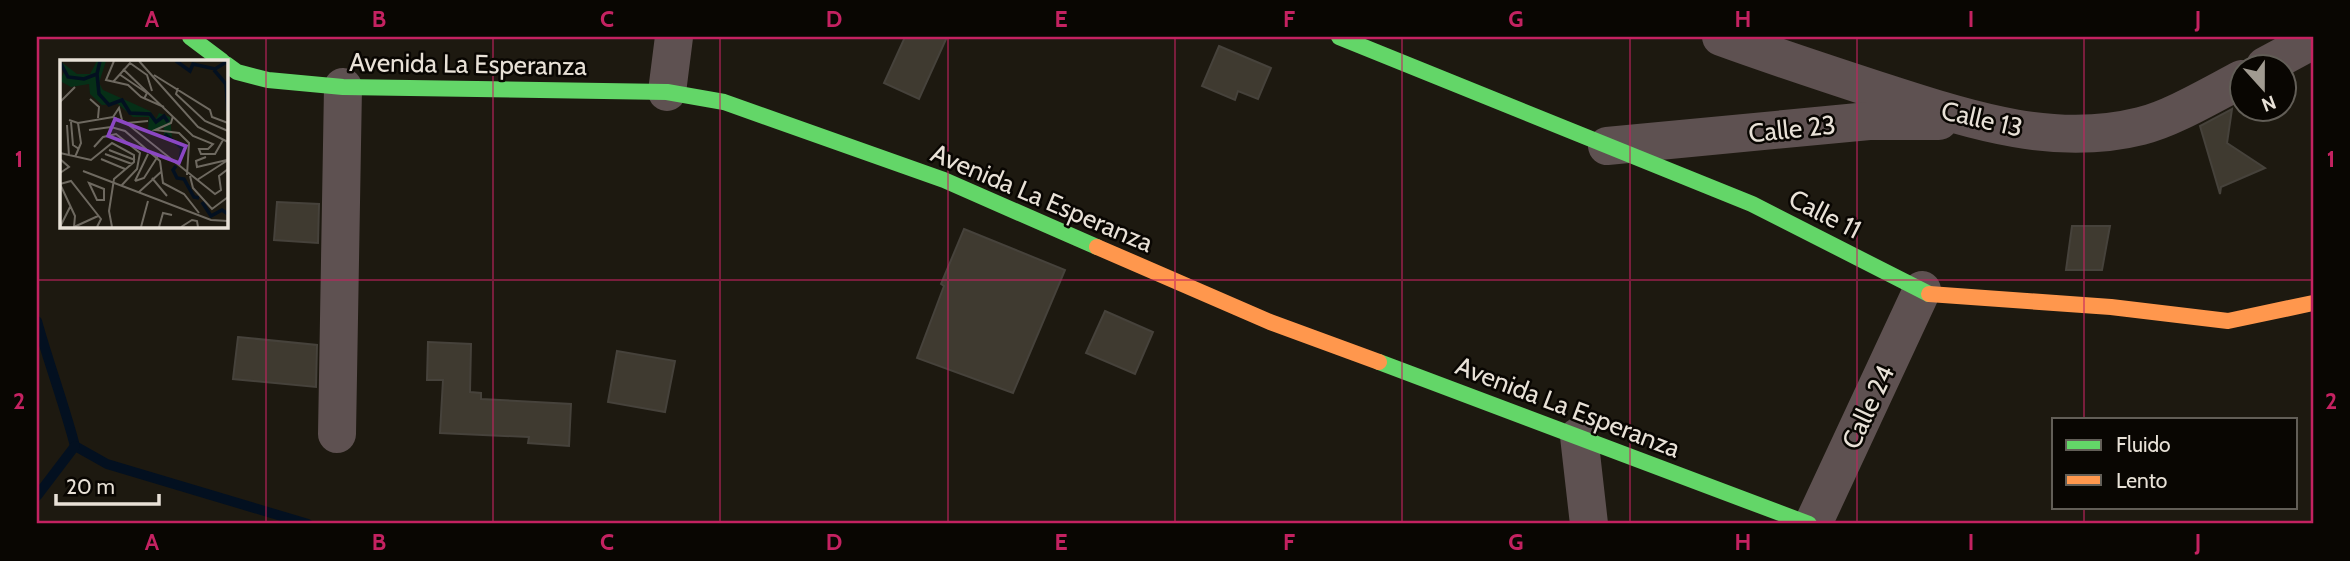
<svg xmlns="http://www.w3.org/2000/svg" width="2350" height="561" font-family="Cabin,sans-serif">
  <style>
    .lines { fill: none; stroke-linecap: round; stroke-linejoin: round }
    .stream { stroke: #031020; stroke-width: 10 }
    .building { fill: #3f3a30; stroke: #46423b; stroke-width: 2 }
    .street { stroke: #5e5151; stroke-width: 38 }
    .fast { stroke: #63d668; stroke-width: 16 }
    .slow { stroke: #ff974d; stroke-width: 16 }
    .grid { fill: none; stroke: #c42261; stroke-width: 2; stroke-opacity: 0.55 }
    .labels { text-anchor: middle; stroke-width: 5; stroke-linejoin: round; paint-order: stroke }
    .street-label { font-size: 26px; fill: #e8e1d7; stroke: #090602 }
    .inset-river { fill: none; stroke: #031020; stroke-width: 3.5 }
    .inset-road { fill: none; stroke: #6e6960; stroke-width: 2 }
    .view { fill: #8b47c3; fill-opacity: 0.15; stroke: #8b47c3; stroke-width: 3.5 }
    .inset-edge { fill: none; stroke: #e8e1d7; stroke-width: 3.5 }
    .neatline { fill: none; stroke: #c42261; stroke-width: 2.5 }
    .grid-label { font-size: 23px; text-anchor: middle; font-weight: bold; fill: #c42261 }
  </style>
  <rect width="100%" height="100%" fill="#1d1910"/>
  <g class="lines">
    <g class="stream">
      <path d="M 37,321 C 49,364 64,404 75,446 L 107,464 L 308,524"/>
      <polyline points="37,496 75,446"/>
    </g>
  </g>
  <g class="building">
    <polygon points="905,37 947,37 919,99 884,83"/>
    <polygon points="1219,46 1271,68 1258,99 1238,91 1235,100 1202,86"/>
    <polygon points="2232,109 2227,143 2265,168 2221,187 2220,194 2200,126"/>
    <polygon points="277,202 319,204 318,243 274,240"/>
    <polygon points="2072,226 2110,226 2102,270 2066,270"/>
    <polygon points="964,229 1065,270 1013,393 917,358 944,286 941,284"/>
    <polygon points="1105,311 1153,332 1135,374 1086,353"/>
    <polygon points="238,337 317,345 316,387 233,379"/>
    <polygon points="428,342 471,344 470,392 481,393 481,399 571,404 569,446 528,443 529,437 440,433 443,380 427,380"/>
    <polygon points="617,351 675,361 665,412 608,402"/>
  </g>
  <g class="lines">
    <g class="street">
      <path d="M 1721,37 C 1773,56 1825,73 1877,90 C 1962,117 2050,149 2141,126 C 2171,119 2213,94 2242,79"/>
      <polyline points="2265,66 2313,40"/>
      <polyline points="667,92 674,37"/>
      <polyline points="1607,146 1869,121 1939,121"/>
      <polyline points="337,434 343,87"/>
      <polyline points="1579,436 1589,524"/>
      <polyline points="1813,524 1922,290"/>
    </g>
    <g class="fast">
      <polyline points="190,37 222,61"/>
      <polyline points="1339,37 1752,204 1929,294"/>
      <polyline points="226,64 237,72 268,80 343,87 667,92 724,102 944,180 1097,247"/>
      <polyline points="1379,362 1809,524"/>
    </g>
    <g class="slow">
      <polyline points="1097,247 1270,322 1379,362"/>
      <polyline points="1929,294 2111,307 2228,321 2313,303"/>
    </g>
  </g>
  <path class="grid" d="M 266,37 L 266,524M 493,37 L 493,524M 720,37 L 720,524M 948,37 L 948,524M 1175,37 L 1175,524M 1402,37 L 1402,524M 1630,37 L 1630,524M 1857,37 L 1857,524M 2084,37 L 2084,419M 37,280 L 2313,280M 2084,507 L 2084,524"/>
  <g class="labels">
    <g class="street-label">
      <text transform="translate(468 64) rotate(1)" y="9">Avenida La Esperanza</text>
      <text transform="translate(1982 119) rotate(13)" y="9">Calle 13</text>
      <text transform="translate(1792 129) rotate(-6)" y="9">Calle 23</text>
      <text transform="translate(1042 198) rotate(23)" y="9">Avenida La Esperanza</text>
      <text transform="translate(1825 214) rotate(27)" y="9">Calle 11</text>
      <text transform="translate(1568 407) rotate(21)" y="9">Avenida La Esperanza</text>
      <text transform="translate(1868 407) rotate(-65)" y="9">Calle 24</text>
    </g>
  </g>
  <g transform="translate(60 60)">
    <rect width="168" height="168" fill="#1d1910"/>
    <path d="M 0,1 L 17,14 L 30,14 L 37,1 L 46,1 L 39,23 L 43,30 L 90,51 L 96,59 L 99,53 L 110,57 L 112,77 L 104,76 L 104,65 L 94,72 L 88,69 L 89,57 L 73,57 L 58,44 L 42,45 L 30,34 L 29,24 L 11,27 L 0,21 L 4,12 Z" fill="#062f17"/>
    <path class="inset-river" d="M 116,1 L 130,11 L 133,4 L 155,9 L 168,1M 0,2 L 8,17 L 24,19 L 37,14 L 40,1M 154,10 L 166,24 L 168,51M 37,14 L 39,34 L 49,45 L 62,40 L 70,53 L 90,54 L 96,62 L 104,56 L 108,62M 105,74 L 122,88 L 120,101M 116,106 L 113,110 L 117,118 L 124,119 L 134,137 L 139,138M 142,142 L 151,156 L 162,150 L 168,154"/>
    <path class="inset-road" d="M 54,1 L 46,20 L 68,25 L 81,37 L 104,47M 79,1 L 138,67 L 168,82M 63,9 L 133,76 L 153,84 L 148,89 L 139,89 L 141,94 L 155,94 L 163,80M 59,14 L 87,33 L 84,39M 94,15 L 150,50 L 152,57 L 168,63M 53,22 L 70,3 L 87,15 L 92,31M 118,28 L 116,34 L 145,61 L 168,71M 30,39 L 39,47 L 38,58M 0,42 L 15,27M 113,56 L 111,63 L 95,70 L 119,73 L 129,83 L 127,115M 53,57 L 59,48 L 62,60M 9,60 L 18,63 L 53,57 L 65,62 L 155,134 L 161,130 L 159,116 L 168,109M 11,62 L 13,85 L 19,89M 67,63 L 88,61M 7,65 L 9,96M 29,70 L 51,67 L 65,71 L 100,101 L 103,123 L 124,134 L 139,153M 34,87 L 43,77 L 56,74 L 80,93 L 77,109 L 61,126M 49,90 L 75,100M 0,93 L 31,100 L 52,83 L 74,95 L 74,102 L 54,119 L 49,151 L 52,167M 45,94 L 72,104M 15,97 L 21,83 L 18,63M 146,97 L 136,101 L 137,107 L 167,100M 0,99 L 9,107 L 0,113M 41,99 L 65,109M 23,111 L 151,160 L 168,161M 130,116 L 133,128 L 152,149 L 168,137M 92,118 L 107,136M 137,120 L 168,100M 75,121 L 84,118 L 98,96M 75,121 L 88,94M 29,123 L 44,129 L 44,140 L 37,140 ZM 0,124 L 11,121 L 41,159 L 37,167M 0,124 L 15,156 L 14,167M 79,132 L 102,111M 0,167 L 10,147M 14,167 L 38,156M 81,167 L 88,141M 99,167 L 103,153 L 112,155M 121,167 L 132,160 L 137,161 L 138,167"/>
    <path class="view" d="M 55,59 L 126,86 L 119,103 L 48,76 Z"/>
    <rect width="168" height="168" class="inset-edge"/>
  </g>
  <rect width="2350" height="561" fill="none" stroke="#090602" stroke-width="77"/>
  <rect x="2052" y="418" width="245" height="91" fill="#090602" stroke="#625e57" stroke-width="2"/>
  <rect x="2066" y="440" width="35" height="10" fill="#63d668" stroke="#625e57" stroke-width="2"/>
  <text x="2116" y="452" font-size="21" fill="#e8e1d7">Fluido</text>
  <rect x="2066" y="475" width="35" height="10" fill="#ff974d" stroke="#625e57" stroke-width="2"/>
  <text x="2116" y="488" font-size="21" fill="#e8e1d7">Lento</text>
  <g transform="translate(2263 88) rotate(159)"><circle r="33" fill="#090602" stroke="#625e57" stroke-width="2"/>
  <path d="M0-5L12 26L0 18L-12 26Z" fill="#a19b91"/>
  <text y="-10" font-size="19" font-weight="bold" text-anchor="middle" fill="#e8e1d7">N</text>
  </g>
  <path d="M56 494v10h103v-10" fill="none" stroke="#e8e1d7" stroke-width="3.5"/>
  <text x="66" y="494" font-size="21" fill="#e8e1d7" stroke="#090602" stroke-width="5" paint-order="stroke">20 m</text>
  <rect x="38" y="38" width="2274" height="484" class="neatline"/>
  <g class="grid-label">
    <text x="152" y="27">A</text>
    <text x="379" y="27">B</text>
    <text x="607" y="27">C</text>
    <text x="834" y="27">D</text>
    <text x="1061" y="27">E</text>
    <text x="1289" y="27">F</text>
    <text x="1516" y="27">G</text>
    <text x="1743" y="27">H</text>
    <text x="1971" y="27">I</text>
    <text x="2198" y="27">J</text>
    <text x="19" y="167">1</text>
    <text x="2331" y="167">1</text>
    <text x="19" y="409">2</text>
    <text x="2331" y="409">2</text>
    <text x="152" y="550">A</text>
    <text x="379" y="550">B</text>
    <text x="607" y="550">C</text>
    <text x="834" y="550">D</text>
    <text x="1061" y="550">E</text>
    <text x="1289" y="550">F</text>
    <text x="1516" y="550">G</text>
    <text x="1743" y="550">H</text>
    <text x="1971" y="550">I</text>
    <text x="2198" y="550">J</text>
  </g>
</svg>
